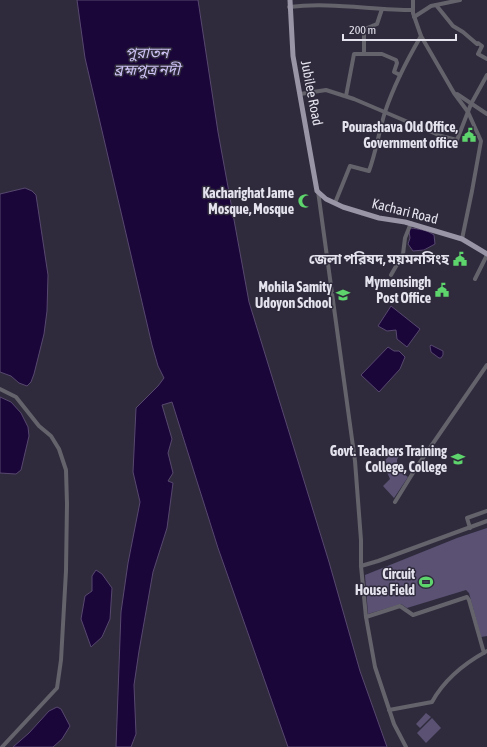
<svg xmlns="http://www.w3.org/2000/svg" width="487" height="747" font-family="'Asap Condensed','Noto Sans Bengali',sans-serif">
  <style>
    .green { fill: #5a5173 }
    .water { fill: #1b0639; stroke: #57486f }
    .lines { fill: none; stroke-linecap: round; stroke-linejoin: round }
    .minor { stroke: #64626b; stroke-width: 4 }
    .major { stroke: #9995a7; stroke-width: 5 }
    .labels { text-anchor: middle; stroke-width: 3; stroke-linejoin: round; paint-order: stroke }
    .street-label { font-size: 14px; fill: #e4e2ed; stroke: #2f2b3c }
    .poi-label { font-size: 14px; font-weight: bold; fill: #e4e2ed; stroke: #2f2b3c; text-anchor: end }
    .water-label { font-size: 15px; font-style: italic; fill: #ccc0f3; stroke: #2f2b3c }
  </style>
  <rect width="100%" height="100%" fill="#2f2b3c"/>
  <g class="green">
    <polygon points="400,449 401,451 397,460 397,469 408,477 394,498 383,486 390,479 383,463 391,453"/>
    <polygon points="487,528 487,636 481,637 469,593 466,590 407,608 401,604 368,614 365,575 457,538"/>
    <polygon points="426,713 431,717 420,728 416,724"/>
    <polygon points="432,718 441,728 426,743 417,733"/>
  </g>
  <g class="water">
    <polygon points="77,0 198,0 218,132 249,302 329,562 360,671 387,747 288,747 218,548 172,402 162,405 172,439 168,453 173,473 168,481 173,483 167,528 153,572 139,651 134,685 136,734 131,747 116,747 121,612 128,563 140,502 133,472 136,408 158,386 164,378 158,366 152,345 85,58"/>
    <polygon points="25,188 32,191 36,195 48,275 47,311 44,334 34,374 31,382 27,386 19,383 11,376 0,372 0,194"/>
    <path d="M 410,228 C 419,229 427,230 434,235 L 435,244 L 424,250 L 413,251 L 408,244 L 410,238 L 409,231 Z"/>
    <polygon points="391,306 420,329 407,347 397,339 396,330 387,331 378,326"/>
    <polygon points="431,345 443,351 443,355 441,358 439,358 431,352 430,346"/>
    <polygon points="388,347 394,351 399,351 405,357 400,369 379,392 361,375"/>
    <polygon points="0,397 11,402 21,413 28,427 29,436 21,470 16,474 0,473"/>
    <polygon points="96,570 102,574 112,588 110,619 102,637 91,647 81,619 85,596 92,591 92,576"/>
    <polygon points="57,707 61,709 70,726 62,739 53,747 13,747 29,733 49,711"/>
  </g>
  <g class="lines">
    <g class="minor">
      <polyline points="413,0 413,13 421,36 454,93 468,112 481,141 472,191 462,239"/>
      <polyline points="436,5 453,26 463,32 477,44 478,43 482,46 478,54 487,59"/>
      <path d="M 289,7 C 330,2 372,10 413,10"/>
      <polyline points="382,9 377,24 367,28 364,31 364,54 382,54 396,60 397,63 394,72 400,75"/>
      <polyline points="414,17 431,6 460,0"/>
      <polyline points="300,94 326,90 354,99 441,136 457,140 471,104 487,75"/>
      <polyline points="457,94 487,114"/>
      <polyline points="346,96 354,54 364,54"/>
      <polyline points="318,191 355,461 361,540 361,566 366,617 375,667 394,724 406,747"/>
      <path d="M 335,203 L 350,166 L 369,171 C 376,152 379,131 385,112 C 394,85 407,60 421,36"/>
      <polyline points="391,275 403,254 405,238 411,223"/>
      <polyline points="475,279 487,255"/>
      <polyline points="0,389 16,397 39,426 51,436 59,449 66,470 67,504 66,571 61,660 57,688 2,747"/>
      <polyline points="395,502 416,468 487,365"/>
      <polyline points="470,528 467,518 487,511"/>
      <polyline points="361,566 378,561 487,521"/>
      <polyline points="366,617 400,606 413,615 467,597 469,600 484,653"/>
      <path d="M 389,710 L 432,702 C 444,680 465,663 487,651"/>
    </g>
    <polyline class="major" points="290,0 293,56 317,191 326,199 343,207 379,218 405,222 462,239 487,254"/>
  </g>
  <defs>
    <symbol id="civic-bare" viewBox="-9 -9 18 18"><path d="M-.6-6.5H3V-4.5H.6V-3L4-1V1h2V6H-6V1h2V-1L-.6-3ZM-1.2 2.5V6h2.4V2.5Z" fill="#5ed56c" stroke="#2f2b3c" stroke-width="2.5" paint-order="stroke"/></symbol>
    <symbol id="mosque-bare" viewBox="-9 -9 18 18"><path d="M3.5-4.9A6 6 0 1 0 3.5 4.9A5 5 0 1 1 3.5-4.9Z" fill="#5ed56c" stroke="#2f2b3c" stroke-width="2.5" paint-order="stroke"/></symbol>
    <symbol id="school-bare" viewBox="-9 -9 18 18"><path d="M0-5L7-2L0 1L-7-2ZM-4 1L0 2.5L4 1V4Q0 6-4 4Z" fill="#5ed56c" stroke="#2f2b3c" stroke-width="2.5" paint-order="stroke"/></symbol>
    <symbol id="university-bare" viewBox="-9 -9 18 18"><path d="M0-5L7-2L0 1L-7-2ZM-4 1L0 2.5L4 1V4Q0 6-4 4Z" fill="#5ed56c" stroke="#2f2b3c" stroke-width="2.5" paint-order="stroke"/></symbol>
    <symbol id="stadium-bare" viewBox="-9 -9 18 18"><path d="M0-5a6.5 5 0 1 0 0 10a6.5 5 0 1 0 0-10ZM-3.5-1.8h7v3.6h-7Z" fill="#5ed56c" stroke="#2f2b3c" stroke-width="2.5" paint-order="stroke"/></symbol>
  </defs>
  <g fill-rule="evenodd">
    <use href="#civic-bare" x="459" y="125" width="20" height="20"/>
    <use href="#mosque-bare" x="295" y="191" width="20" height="20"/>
    <use href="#civic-bare" x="450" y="249" width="20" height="20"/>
    <use href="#civic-bare" x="432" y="280" width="20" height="20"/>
    <use href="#school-bare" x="333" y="285" width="20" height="20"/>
    <use href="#university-bare" x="448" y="449" width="20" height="20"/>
    <use href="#stadium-bare" x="416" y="572" width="20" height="20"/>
  </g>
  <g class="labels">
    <g class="street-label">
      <text transform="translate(312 93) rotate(79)" y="5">Jubilee Road</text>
      <text transform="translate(405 211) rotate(14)" y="5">Kachari Road</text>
    </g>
    <g class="poi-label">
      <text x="458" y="132">Pourashava Old Office,<tspan x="458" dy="16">Government office</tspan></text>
      <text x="294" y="198">Kacharighat Jame<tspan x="294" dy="16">Mosque, Mosque</tspan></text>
      <text x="449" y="264">জেলা পরিষদ, ময়মনসিংহ</text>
      <text x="431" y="287">Mymensingh<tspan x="431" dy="16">Post Office</tspan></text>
      <text x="332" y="292">Mohila Samity<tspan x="332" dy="16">Udoyon School</tspan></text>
      <text x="447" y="456">Govt. Teachers Training<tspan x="447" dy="16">College, College</tspan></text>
      <text x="415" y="579">Circuit<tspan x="415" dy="16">House Field</tspan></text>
    </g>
    <g class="water-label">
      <text x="147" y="58">পুরাতন<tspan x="147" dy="17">ব্রহ্মপুত্র নদী</tspan></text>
    </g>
  </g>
  <path d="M343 34v6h113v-6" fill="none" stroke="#e4e2ed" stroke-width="2"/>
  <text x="349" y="34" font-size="12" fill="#e4e2ed" stroke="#2f2b3c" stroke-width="3" paint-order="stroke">200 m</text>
</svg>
